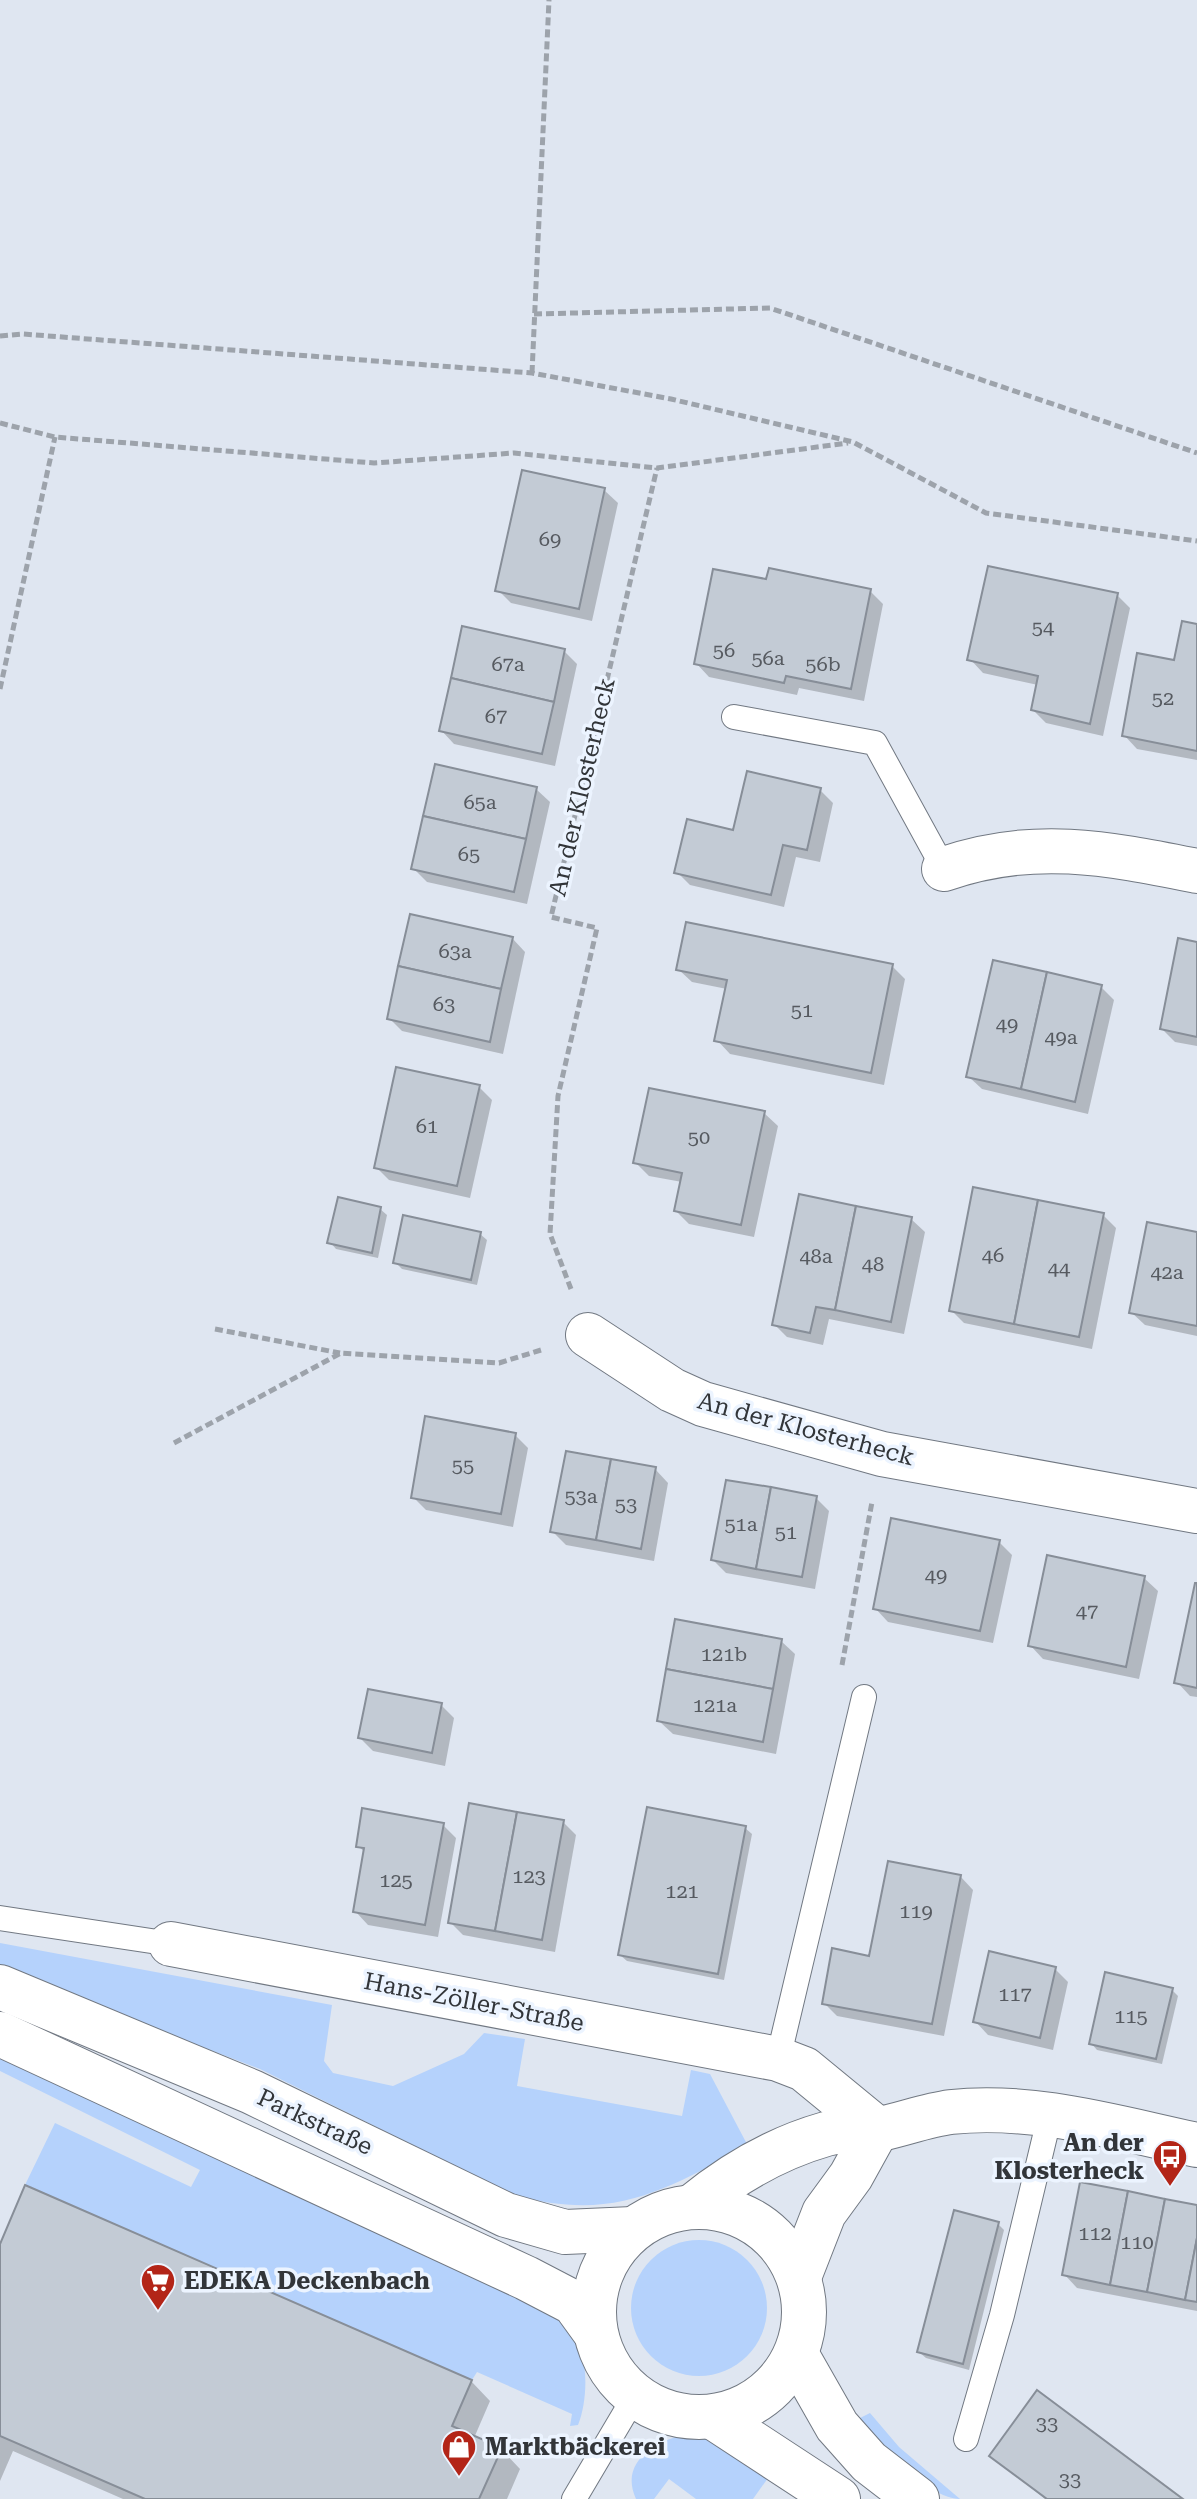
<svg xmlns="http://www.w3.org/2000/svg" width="1197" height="2499" font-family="'Roboto Serif',serif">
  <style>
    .green { fill: #b5d2fc }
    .shadow { fill: #0003 }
    .building { fill: #c3cbd5; stroke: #878e98; stroke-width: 2 }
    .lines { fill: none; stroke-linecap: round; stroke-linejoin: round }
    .lane-casing { stroke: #717882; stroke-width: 26 }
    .street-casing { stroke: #717882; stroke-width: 46 }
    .secondary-casing { stroke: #717882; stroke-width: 46 }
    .path { stroke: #9da3ab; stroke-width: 5; stroke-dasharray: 8 4; stroke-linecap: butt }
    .lane { stroke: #fff; stroke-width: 24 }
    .street { stroke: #fff; stroke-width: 44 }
    .secondary { stroke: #fff; stroke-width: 44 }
    .labels { text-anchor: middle; stroke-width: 7; stroke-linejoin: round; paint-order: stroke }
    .number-label { font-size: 20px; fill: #565a60 }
    .street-label { font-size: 24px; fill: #323539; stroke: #ecf4ff }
    .poi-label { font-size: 24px; font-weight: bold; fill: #323539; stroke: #ecf4ff; text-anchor: start }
  </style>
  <rect width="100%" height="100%" fill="#dfe6f1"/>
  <g class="green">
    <path d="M 0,1943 L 332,2005 L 324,2061 L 333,2073 L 393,2086 L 464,2054 L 484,2033 L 525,2039 L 517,2086 L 682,2116 L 691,2070 L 710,2074 L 748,2146 C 661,2192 613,2222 513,2195 L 260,2069 L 0,1970 Z"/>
    <path d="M 0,2055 L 530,2292 C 542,2303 557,2313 569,2326 C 589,2348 589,2398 578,2425 L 570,2426 L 572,2414 L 477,2372 L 472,2380 L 25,2185 L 55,2123 L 191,2187 L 200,2170 L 0,2071 Z"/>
    <circle cx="699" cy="2308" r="68"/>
    <path d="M 870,2413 L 899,2447 L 960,2499 C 928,2499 880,2443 858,2419 Z"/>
    <path d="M 687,2434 L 705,2437 L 773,2471 L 753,2499 L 696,2499 L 669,2479 L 654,2499 L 636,2499 C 619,2462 655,2441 687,2434 Z"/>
  </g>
  <g class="shadow">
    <polygon points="604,490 618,503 592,621 511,603 498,590"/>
    <polygon points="768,582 870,591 883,604 864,701 799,688 797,695 709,677 696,663"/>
    <polygon points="1117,595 1130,608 1103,736 1046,723 1033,710 1038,685 983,673 970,659"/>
    <polygon points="1197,626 1197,760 1137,749 1124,735"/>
    <polygon points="564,651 577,664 555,766 454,744 441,730"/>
    <polygon points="536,789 550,802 527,904 427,882 413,868"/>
    <polygon points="820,790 833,803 820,862 796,857 784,907 690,885 677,872 735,832"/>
    <polygon points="512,938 525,952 503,1054 402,1031 389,1018"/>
    <polygon points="1197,944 1197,1046 1175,1042 1162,1029"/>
    <polygon points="892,966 905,979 884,1085 730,1054 717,1040 727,989 692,982 678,969"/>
    <polygon points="1101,987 1114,1000 1088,1114 982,1089 968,1076"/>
    <polygon points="479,1087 492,1100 470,1198 389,1180 376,1167"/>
    <polygon points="764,1113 778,1126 754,1237 689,1224 676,1211 682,1182 649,1176 635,1162"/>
    <polygon points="380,1209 387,1215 378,1258 336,1249 330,1242"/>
    <polygon points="1103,1215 1116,1228 1092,1349 964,1323 951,1310"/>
    <polygon points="911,1219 925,1232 904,1334 829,1319 823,1345 787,1337 774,1324"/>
    <polygon points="480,1234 487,1240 477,1285 402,1269 396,1263"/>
    <polygon points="1197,1234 1197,1336 1145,1325 1131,1312"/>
    <polygon points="515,1435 528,1448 513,1527 426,1510 413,1497"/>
    <polygon points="655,1469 668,1483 654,1561 566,1545 552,1531"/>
    <polygon points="816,1498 829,1511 815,1589 726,1573 713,1560"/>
    <polygon points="999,1542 1012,1555 993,1643 888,1622 875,1608"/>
    <polygon points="1144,1578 1158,1591 1139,1679 1043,1659 1030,1645"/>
    <polygon points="1197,1585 1197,1697 1190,1696 1177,1682"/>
    <polygon points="781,1641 795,1654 776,1754 673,1734 659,1721"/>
    <polygon points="441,1705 454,1718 445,1766 373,1751 360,1738"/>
    <polygon points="563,1822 576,1835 555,1952 463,1935 450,1922"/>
    <polygon points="443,1825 456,1838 438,1937 368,1925 355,1911 366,1853 358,1846"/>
    <polygon points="745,1828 752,1834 724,1980 627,1961 620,1955"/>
    <polygon points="960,1876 973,1890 944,2036 837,2016 824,2003"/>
    <polygon points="1055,1969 1068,1982 1053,2050 988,2035 975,2021"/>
    <polygon points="1172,1990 1178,1996 1162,2064 1097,2050 1091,2043"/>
    <polygon points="1197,2207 1197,2311 1077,2288 1064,2274"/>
    <polygon points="998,2224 1004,2230 969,2370 926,2358 919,2352"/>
    <polygon points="0,2249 471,2381 490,2401 474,2438 501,2449 520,2469 507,2499 123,2499 13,2451 0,2481"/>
    <polygon points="991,2455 1180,2499 1045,2499"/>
  </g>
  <g class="building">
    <polygon points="522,470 605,488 579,609 495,591"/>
    <polygon points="988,566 1118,593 1090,724 1031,710 1038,676 967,660"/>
    <polygon points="769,568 871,589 851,689 786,676 784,683 694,664 713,569 766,579"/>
    <polygon points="1182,621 1197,624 1197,751 1122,736 1137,653 1174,660"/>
    <polygon points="462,626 565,649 554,702 451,678"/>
    <polygon points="451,678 554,702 542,754 439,731"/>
    <polygon points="435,764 537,787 526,839 423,816"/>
    <polygon points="747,771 821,788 807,850 783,845 771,895 674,873 687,819 733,830"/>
    <polygon points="423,816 526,839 514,892 411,869"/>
    <polygon points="410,914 513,937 501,989 398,966"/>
    <polygon points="686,922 893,964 871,1073 714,1041 727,980 676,970"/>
    <polygon points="1178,938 1197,942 1197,1037 1160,1029"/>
    <polygon points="993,960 1047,972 1021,1089 966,1077"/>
    <polygon points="398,966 501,989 490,1042 387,1019"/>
    <polygon points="1047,972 1102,985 1075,1102 1021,1089"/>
    <polygon points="396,1067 480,1085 457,1186 374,1168"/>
    <polygon points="649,1088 765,1111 741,1225 674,1211 682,1173 633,1163"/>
    <polygon points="973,1187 1038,1200 1014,1324 949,1311"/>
    <polygon points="799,1194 856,1206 835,1310 816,1307 810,1333 772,1325"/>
    <polygon points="338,1197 381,1207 372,1253 327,1243"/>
    <polygon points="1038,1200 1104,1213 1079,1337 1014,1324"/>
    <polygon points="856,1206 912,1217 891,1322 835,1310"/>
    <polygon points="403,1215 481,1232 471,1280 393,1263"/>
    <polygon points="1147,1222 1197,1232 1197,1326 1129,1313"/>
    <polygon points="425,1416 516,1433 501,1514 411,1498"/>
    <polygon points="566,1451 611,1459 596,1540 550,1532"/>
    <polygon points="611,1459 656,1467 641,1549 596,1540"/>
    <polygon points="726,1480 771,1487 756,1569 711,1560"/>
    <polygon points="771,1487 817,1496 802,1577 756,1569"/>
    <polygon points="891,1518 1000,1540 980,1631 873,1609"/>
    <polygon points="1047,1555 1145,1576 1126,1667 1028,1646"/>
    <polygon points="1195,1583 1197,1583 1197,1688 1174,1683"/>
    <polygon points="675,1619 782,1639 773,1689 666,1669"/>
    <polygon points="666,1669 773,1689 763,1742 657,1721"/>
    <polygon points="368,1689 442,1703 432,1753 358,1738"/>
    <polygon points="469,1803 517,1812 495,1931 448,1923"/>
    <polygon points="647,1807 746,1826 718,1974 618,1955"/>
    <polygon points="362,1808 444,1823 425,1925 353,1912 364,1848 356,1847"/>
    <polygon points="517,1812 564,1820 542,1940 495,1931"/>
    <polygon points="888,1861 961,1875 932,2024 822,2004 832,1948 869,1956"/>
    <polygon points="989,1951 1056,1967 1040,2038 973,2022"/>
    <polygon points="1105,1972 1173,1988 1156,2059 1089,2044"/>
    <polygon points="1080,2182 1128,2191 1110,2285 1062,2275"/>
    <polygon points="25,2185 472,2380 452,2426 502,2448 479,2499 145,2499 0,2436 0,2244"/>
    <polygon points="1128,2191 1165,2199 1147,2292 1110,2285"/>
    <polygon points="1165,2199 1197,2205 1197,2238 1185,2300 1147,2292"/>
    <polygon points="954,2210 999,2222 963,2364 917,2352"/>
    <polygon points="1197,2238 1197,2302 1185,2300"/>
    <polygon points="1037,2390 1183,2499 1047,2499 989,2456"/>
  </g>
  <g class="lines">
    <defs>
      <g id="lane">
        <polyline points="734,717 875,743 944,869"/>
        <polyline points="0,1918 171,1944"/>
        <polyline points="778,2059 864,1697"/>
        <polyline points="966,2439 1002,2315 1050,2115"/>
        <polyline points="574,2499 635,2396"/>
      </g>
      <g id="street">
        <path d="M 944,869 C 1033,838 1107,853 1197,871"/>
        <polyline points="588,1335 672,1390 703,1404 882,1454 1197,1511"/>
        <polyline points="171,1944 778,2059 804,2069 877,2129"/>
        <path d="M 693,2206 C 732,2174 777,2148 826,2134 C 843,2129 862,2132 880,2129 C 904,2124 927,2115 951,2112 C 1033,2103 1117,2128 1197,2145"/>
        <polyline points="799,2277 824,2213 851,2176 877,2129"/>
      </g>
      <g id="secondary">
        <polyline points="0,1987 252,2092 506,2215 565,2232 633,2229"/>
        <polyline points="0,2034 526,2278 574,2303 595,2332"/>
        <circle cx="699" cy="2312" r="105"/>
        <polyline points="796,2354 837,2426 869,2462 917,2499"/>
        <polyline points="713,2417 838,2499"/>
      </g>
    </defs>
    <use href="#lane" class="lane-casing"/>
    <use href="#street" class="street-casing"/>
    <use href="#secondary" class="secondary-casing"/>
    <g class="path">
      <polyline points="534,314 770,308 1197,453"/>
      <polyline points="0,336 23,334 532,373 671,399 853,442 986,513 1197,541"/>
      <polyline points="532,373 549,0"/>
      <polyline points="0,423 55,437 374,463 514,453 657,468 848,443"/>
      <polyline points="0,689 55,437"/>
      <polyline points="571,1289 550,1234 558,1096 597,928 551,917 657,468"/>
      <polyline points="215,1329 340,1353"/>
      <polyline points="174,1443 341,1353 499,1363 541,1350"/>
      <polyline points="842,1665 872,1502"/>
    </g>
    <use href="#lane" class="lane"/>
    <use href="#street" class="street"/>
    <use href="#secondary" class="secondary"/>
  </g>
  <defs>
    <symbol id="bus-pin" viewBox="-11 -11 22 30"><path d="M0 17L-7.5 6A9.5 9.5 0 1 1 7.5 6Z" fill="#b32518" stroke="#ecf4ff"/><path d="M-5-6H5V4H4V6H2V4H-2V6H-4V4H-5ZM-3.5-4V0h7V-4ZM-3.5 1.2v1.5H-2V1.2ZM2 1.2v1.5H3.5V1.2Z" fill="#fff"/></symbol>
    <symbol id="supermarket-pin" viewBox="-11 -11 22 30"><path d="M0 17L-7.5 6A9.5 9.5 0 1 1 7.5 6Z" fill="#b32518" stroke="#ecf4ff"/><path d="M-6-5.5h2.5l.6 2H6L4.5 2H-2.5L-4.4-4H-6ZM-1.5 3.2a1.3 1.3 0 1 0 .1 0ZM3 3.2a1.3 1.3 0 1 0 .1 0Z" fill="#fff"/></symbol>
    <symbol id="shop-pin" viewBox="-11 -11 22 30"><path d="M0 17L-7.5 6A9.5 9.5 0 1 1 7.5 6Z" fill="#b32518" stroke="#ecf4ff"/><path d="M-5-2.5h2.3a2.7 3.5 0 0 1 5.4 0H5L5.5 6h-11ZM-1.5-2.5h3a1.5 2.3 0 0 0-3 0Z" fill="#fff"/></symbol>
  </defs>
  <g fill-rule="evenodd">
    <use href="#bus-pin" x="1150" y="2137" width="40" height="54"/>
    <use href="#supermarket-pin" x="138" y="2261" width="40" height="54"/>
    <use href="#shop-pin" x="439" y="2427" width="40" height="54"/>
  </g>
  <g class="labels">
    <g class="number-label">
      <text x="550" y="546">69</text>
      <text x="1043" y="634">54</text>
      <text x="724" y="657">56</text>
      <text x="768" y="665">56a</text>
      <text x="508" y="671">67a</text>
      <text x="823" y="671">56b</text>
      <text x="1163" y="705">52</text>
      <text x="496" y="723">67</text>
      <text x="480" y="809">65a</text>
      <text x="469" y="861">65</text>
      <text x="455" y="958">63a</text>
      <text x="444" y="1011">63</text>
      <text x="802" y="1017">51</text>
      <text x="1007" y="1031">49</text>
      <text x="1061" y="1044">49a</text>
      <text x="427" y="1133">61</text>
      <text x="699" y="1144">50</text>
      <text x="993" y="1262">46</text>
      <text x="816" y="1263">48a</text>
      <text x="873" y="1271">48</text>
      <text x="1059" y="1275">44</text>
      <text x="1167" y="1279">42a</text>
      <text x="463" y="1472">55</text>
      <text x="581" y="1503">53a</text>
      <text x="626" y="1511">53</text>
      <text x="741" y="1531">51a</text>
      <text x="786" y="1539">51</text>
      <text x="936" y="1582">49</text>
      <text x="1087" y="1618">47</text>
      <text x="724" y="1661">121b</text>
      <text x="715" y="1712">121a</text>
      <text x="529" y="1883">123</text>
      <text x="396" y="1887">125</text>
      <text x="682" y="1898">121</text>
      <text x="916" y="1918">119</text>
      <text x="1015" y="2001">117</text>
      <text x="1131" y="2023">115</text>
      <text x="1095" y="2240">112</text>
      <text x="1137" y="2249">110</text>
      <text x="1047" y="2430">33</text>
      <text x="1070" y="2486">33</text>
    </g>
    <g class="street-label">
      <text transform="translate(582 787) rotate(-77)" y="8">An der Klosterheck</text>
      <text transform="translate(806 1429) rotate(15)" y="8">An der Klosterheck</text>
      <text transform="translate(474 2002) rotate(11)" y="8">Hans-Zöller-Straße</text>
      <text transform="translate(315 2122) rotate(25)" y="8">Parkstraße</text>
    </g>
    <g class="poi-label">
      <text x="1144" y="2151" text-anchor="end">An der<tspan x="1144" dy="28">Klosterheck</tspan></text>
      <text x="184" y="2289">EDEKA Deckenbach</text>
      <text x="485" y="2455">Marktbäckerei</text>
    </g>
  </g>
</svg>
